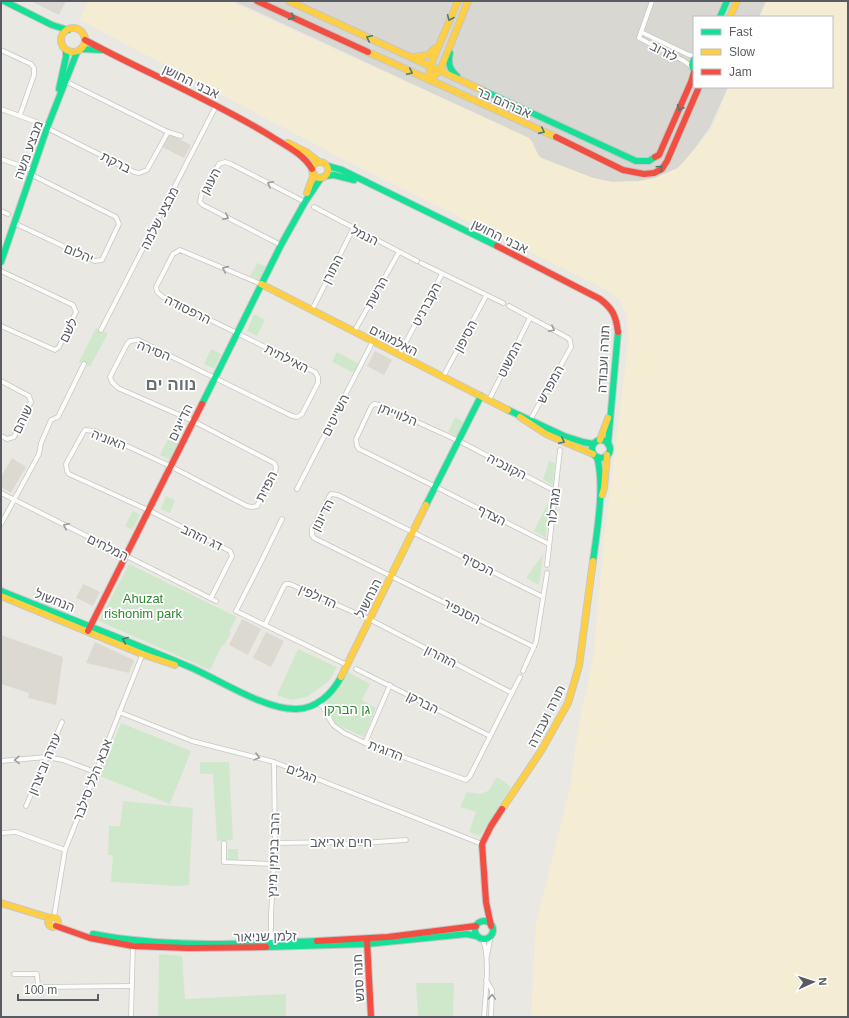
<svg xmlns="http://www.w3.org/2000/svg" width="849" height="1018" font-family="Arial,'Noto Sans Hebrew',sans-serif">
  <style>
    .industrial { fill: #d9d7d2 }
    .education { fill: #dcd9d1 }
    .green { fill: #cfe8cb }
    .sand { fill: #f4edd4 }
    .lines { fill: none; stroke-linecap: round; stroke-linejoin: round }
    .street-casing { stroke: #c6c6c5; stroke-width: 5.5 }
    .fast-casing { stroke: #c7c7c6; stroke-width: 8 }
    .slow-casing { stroke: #c7c7c6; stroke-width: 8 }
    .jam-casing { stroke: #c7c7c6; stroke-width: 8 }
    .street { stroke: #fcfcfb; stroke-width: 4 }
    .fast { stroke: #16e098; stroke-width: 6 }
    .slow { stroke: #ffcf43; stroke-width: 6 }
    .jam { stroke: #f24e42; stroke-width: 6 }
    .oneway { stroke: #487d70 }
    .oneway2 { stroke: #9a9c9f }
    .labels { text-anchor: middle; stroke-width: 3.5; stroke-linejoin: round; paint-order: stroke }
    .street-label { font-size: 13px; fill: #585c62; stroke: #fff }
    .park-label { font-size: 13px; fill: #2c852f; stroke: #fff }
    .district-label { font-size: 17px; font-weight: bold; fill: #696e74; stroke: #fff }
  </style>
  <rect width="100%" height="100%" fill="#eae8e2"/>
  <polygon class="industrial" points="234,1 766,1 759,17 694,17 694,87 728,87 710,127 688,158 678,168 655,178 640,181 612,182 593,178 541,158 537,155 532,142 529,138"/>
  <g class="education">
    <polygon points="31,1 66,1 59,15"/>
    <polygon points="169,134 191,145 184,158 162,147"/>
    <polygon points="375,351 392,360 384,375 367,366"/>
    <polygon points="12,458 26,467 11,493 1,487 1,477"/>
    <polygon points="83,584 100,592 93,606 76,598"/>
    <polygon points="242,619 261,629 248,655 229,645"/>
    <polygon points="266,632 284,641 271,667 253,658"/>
    <polygon points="1,635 63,657 56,705 28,698 29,693 1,684"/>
    <polygon points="95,642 134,660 129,673 86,663"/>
  </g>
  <g class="green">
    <polygon points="257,263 267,267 260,280 250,276"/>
    <polygon points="254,314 265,320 257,336 247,331"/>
    <polygon points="96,328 108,333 90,367 79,362"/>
    <polygon points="211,349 221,354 214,369 204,364"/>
    <polygon points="337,352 359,364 354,373 332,362"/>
    <polygon points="455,417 465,423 458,437 448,432"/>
    <polygon points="168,439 178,444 170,460 160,455"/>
    <polygon points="549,461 555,463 553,485 543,479"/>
    <polygon points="166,496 175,500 170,513 161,509"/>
    <polygon points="548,503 546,538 534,531"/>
    <polygon points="133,511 140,515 132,530 125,526"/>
    <polygon points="543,554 539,585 526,578"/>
    <polygon points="129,564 237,617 229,632 231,633 224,646 222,645 210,670 99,621"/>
    <polygon points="366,595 376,601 370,613 359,608"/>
    <polygon points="298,649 337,667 329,681 307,697 291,700 277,695"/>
    <polygon points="346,671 370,684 362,700 376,708 364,737 335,724 326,702 337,689"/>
    <polygon points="121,723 191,751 170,804 100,776"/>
    <polygon points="200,762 229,762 233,840 217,841 213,774 200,774"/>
    <polygon points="497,777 511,787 480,836 469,832 476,812 460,807 467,792 480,794 488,791"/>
    <polygon points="123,801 193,808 189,885 178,886 111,882 113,855 108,855 109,826 120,826"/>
    <rect x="228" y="849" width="10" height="11"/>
    <polygon points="159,954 182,956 185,999 286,994 286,1017 158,1017"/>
    <polygon points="416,983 454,983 453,1017 418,1017"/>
  </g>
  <path class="sand" d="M 88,1 L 229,1 L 529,138 C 535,144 535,152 541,158 L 593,178 L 611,182 L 640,181 L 655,178 L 678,168 L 711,130 L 729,87 L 832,87 L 832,17 L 760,17 L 766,1 L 848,1 L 848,1017 L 531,1017 L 536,925 L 571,783 L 578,729 L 594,653 L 604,538 L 629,336 L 626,317 L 620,300 L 609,291 L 347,161 L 80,20 Z"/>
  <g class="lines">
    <defs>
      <g id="street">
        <polyline points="652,1 639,38 684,61 693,68"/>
        <polyline points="641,32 689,55 694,56"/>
        <polyline points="1,50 31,64 34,68 34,75 20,115"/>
        <polyline points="65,81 168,132 181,136"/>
        <polyline points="1,109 47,126"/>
        <polyline points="47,128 134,172 139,173 147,170 168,132"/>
        <polyline points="1,159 32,170"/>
        <polyline points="314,207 417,261"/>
        <polyline points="1,211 8,214"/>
        <polyline points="14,223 95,261 102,260 119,224 116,217 30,174"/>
        <polyline points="281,245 203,205 200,202 201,196 219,164 225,162 231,164 305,202"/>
        <polyline points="421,263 503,303"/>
        <polyline points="1,271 73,305 76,312 59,347 55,350 1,326"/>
        <polyline points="509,306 568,338 570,340 571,347 529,422"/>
        <polyline points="312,310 353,229"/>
        <polyline points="101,330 216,106"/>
        <polyline points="354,332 399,252"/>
        <polyline points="399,355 442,274"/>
        <polyline points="443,377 486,296"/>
        <polyline points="1,381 29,396 31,402 14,437 7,439 1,436"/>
        <polyline points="489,400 530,318"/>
        <polyline points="297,489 373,341"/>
        <polyline points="1,493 216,601"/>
        <polyline points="282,519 260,564 236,611 347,665"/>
        <polyline points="1,524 39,454 41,443 51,420 58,417 84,364"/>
        <polyline points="549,544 436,487 359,449 357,446 356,439 371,407 374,404 380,405 459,441 555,491"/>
        <polyline points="547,565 560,450"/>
        <polyline points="211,598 232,556 230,551 148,510 69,474 67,471 66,464 83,433 85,430 95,431 170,466 247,506 252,507 257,506 275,473 276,467 274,463 193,421 118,388 112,382 110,377 127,344 130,341 138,340 292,416 297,417 302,414 318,383 318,377 315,372 237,333 163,297 157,292 156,287 173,254 180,250 261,284"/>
        <polyline points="265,625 284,586 286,584 290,584 369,619 512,693"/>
        <polyline points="534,647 314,538 312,535 312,530 329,497 331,494 338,495 543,597"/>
        <polyline points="356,669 490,736"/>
        <polyline points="523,671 536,642 547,573"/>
        <polyline points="319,703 323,707 333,725 344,733 365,743 466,780 470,776 520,677"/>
        <polyline points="119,712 192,741 274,762 482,844"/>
        <polyline points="365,743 390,685"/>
        <polyline points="1,761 47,757 63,760 95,772"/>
        <polyline points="26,806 62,722"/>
        <polyline points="1,833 16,832 65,850"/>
        <polyline points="224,843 224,862 273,864"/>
        <polyline points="275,843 341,842 347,844 406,840"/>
        <polyline points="54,917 65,850 143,653"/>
        <path d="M 482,939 C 491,954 485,999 484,1017"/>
        <polyline points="271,945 271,915 275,843 274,762"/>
        <polyline points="487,956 491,935"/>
        <polyline points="14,974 37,974 38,987 132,986"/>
        <polyline points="486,980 492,990 491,1017"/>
        <polyline points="131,1017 133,943"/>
      </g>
      <g id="fast">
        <polyline points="4,1 52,25 68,30"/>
        <polyline points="720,17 727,1"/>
        <polyline points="81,49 101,50"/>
        <path d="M 450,53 C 448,63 449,69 457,76"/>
        <polyline points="694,59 692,65 694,71"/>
        <polyline points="59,89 66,57 66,50"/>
        <polyline points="482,90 636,161 649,161 655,157"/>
        <polyline points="328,166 342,170 497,246"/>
        <polyline points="325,176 334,175 354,180"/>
        <polyline points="1,262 47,128 77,52"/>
        <polyline points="202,404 281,245 305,202 321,178"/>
        <polyline points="508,410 564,436 583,442 593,444"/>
        <circle cx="601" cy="449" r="9"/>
        <polyline points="608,444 618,332"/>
        <polyline points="426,505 481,396"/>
        <path d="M 593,561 C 597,531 605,486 597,457"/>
        <path d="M 1,591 C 65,617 129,641 192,668 C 221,681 266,710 296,709 C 316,709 332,694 341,677"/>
        <circle cx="484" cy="930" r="9"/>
        <path d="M 93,934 C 166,948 242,944 317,941"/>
        <polyline points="266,947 367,944 467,934 476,936"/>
      </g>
      <g id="slow">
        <polyline points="289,1 482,90"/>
        <polyline points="730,17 737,1"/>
        <circle cx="73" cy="40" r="12"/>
        <polyline points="368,52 556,137"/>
        <polyline points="413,57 428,55 434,49"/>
        <polyline points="429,80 440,71 468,1"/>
        <polyline points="429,80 430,66 458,1"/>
        <polyline points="288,143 306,152 319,162"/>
        <circle cx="320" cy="170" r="8"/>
        <polyline points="307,193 314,174"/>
        <polyline points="261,284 508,410"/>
        <polyline points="520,417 546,434 593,454"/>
        <polyline points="600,440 608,418"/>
        <polyline points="602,495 604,488 607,455"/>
        <polyline points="1,596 142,654 175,665"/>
        <polyline points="341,677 426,505"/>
        <polyline points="502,809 541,751 568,703 579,666 593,561"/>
        <polyline points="1,903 50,918"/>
        <circle cx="53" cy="922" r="5"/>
      </g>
      <g id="jam">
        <polyline points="257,1 368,52"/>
        <path d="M 85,40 C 146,73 210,99 269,135 C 284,145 303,153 312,169"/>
        <polyline points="556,137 623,170 644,174 654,173 662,169 667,161 699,87"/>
        <polyline points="655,157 659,155 691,82 694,72"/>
        <path d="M 497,246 L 600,299 C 613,309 616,316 618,332"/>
        <polyline points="88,631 202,404"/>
        <polyline points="56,926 90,938 133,946 188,948 266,947"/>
        <polyline points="491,926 486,902 482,844 491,826 502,809"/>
        <polyline points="317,941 388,937 476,926"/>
        <polyline points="367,941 371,1017"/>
      </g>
    </defs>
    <use href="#street" class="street-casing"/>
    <use href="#fast" class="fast-casing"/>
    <use href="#slow" class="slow-casing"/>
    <use href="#jam" class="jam-casing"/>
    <use href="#street" class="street"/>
    <use href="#fast" class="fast"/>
    <use href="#slow" class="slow"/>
    <use href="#jam" class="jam"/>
  </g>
  <defs><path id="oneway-chevron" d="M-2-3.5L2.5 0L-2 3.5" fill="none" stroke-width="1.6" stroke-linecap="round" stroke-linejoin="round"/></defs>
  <g class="oneway">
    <use href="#oneway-chevron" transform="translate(292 17) rotate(25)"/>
    <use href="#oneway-chevron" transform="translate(450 18) rotate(113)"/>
    <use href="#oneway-chevron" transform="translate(369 38) rotate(-155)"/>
    <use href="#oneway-chevron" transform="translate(410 72) rotate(25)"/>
    <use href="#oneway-chevron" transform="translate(680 108) rotate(113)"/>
    <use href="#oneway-chevron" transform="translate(542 131) rotate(24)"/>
    <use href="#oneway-chevron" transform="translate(660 168) rotate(-42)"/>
    <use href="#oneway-chevron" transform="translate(562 441) rotate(25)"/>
    <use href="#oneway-chevron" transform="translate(125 640) rotate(-158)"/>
  </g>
  <g class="oneway2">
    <use href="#oneway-chevron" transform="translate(270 184) rotate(-153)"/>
    <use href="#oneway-chevron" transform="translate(226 217) rotate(27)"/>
    <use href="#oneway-chevron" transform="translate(225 269) rotate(-156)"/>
    <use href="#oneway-chevron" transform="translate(552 329) rotate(28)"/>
    <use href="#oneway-chevron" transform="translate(66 526) rotate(-153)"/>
    <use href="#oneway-chevron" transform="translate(257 757) rotate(15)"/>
    <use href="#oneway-chevron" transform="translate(17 760) rotate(176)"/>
    <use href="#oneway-chevron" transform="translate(492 997) rotate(-88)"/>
  </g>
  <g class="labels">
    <g class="street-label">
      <text transform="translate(664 51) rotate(27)" y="5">לזרוב</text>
      <text transform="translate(191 81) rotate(26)" y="5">אבני החושן</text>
      <text transform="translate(504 102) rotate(24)" y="5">אברהם בר</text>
      <text transform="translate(28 150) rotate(-70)" y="5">מבצע משה</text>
      <text transform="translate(116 162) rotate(26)" y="5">ברקת</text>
      <text transform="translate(210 181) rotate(-62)" y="5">העוגן</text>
      <text transform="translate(159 218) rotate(-63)" y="5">מבצע שלמה</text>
      <text transform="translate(365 235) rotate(27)" y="5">הנמל</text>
      <text transform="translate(500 236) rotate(26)" y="5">אבני החושן</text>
      <text transform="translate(79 253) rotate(23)" y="5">יהלום</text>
      <text transform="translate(332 269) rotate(-63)" y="5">התורן</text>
      <text transform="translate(376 292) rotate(-61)" y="5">הרשת</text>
      <text transform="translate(426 304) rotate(-62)" y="5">הקברניט</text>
      <text transform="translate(188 309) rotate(26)" y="5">הרפסודה</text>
      <text transform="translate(68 330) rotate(-64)" y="5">לשם</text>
      <text transform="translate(465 336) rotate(-62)" y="5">הסיפון</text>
      <text transform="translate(394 340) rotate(27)" y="5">האלמוגים</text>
      <text transform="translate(154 350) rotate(22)" y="5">הסירה</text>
      <text transform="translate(287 358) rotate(27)" y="5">האילתית</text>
      <text transform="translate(509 359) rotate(-63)" y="5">המשוט</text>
      <text transform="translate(603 359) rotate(-87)" y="5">תורה ועבודה</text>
      <text transform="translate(550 384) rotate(-61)" y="5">המפרש</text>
      <text transform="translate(398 414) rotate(22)" y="5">הלווייתן</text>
      <text transform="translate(335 415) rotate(-63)" y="5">השייטים</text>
      <text transform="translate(22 419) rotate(-64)" y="5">שוהם</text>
      <text transform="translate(180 422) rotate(-64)" y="5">הדייגים</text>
      <text transform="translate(109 439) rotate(21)" y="5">האוניה</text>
      <text transform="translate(507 466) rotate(27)" y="5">הקונכיה</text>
      <text transform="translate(266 486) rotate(-63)" y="5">הפזית</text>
      <text transform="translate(553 507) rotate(-83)" y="5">מגדלור</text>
      <text transform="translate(322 515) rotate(-63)" y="5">הדיונון</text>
      <text transform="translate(492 515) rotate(27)" y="5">הצדף</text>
      <text transform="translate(202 537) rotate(26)" y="5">דג הזהב</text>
      <text transform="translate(108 547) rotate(26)" y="5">המלחים</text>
      <text transform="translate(478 564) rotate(27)" y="5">הכסיף</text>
      <text transform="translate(318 596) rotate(24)" y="5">הדולפין</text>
      <text transform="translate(368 598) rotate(-63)" y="5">הנחשול</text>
      <text transform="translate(55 600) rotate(21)" y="5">הנחשול</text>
      <text transform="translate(462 611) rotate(27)" y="5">הסנפיר</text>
      <text transform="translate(441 656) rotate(27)" y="5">הזהרון</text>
      <text transform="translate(423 702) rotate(27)" y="5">הברקן</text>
      <text transform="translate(546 716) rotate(-63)" y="5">תורה ועבודה</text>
      <text transform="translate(386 750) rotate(21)" y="5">הדוגית</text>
      <text transform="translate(44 764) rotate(-67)" y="5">עזרה וביצרון</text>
      <text transform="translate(302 773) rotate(21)" y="5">הגלים</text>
      <text transform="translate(92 780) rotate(-69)" y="5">אבא הלל סילבר</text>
      <text x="341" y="847">חיים אריאב</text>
      <text transform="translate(273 855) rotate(-88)" y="5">הרב בנימין מינץ</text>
      <text transform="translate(265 936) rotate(-1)" y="5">זלמן שניאור</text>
      <text transform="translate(358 978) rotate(-93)" y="5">חנה סנש</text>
    </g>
    <g class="park-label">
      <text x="143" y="603">Ahuzat<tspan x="143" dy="15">rishonim park</tspan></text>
      <text x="347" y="714">גן הברקן</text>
    </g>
    <g class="district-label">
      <text x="171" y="390">נווה ים</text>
    </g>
  </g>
  <rect width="849" height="1018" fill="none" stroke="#585c62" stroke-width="4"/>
  <rect x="693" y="16" width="140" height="72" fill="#ffffff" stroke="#bcbec0"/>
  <rect x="701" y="29" width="20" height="6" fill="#16e098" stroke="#bcbec0"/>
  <text x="729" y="36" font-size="12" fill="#585c62">Fast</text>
  <rect x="701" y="49" width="20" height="6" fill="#ffcf43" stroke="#bcbec0"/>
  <text x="729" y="56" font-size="12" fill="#585c62">Slow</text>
  <rect x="701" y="69" width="20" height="6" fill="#f24e42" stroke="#bcbec0"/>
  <text x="729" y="76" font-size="12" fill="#585c62">Jam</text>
  <g transform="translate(813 982) rotate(87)" stroke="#ffffff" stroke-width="3" paint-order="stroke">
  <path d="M0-3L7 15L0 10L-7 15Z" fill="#585c62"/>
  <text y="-6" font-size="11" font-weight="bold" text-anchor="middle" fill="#585c62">N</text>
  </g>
  <path d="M18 994v6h80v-6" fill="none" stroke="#585c62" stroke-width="2"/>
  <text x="24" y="994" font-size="12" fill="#585c62" stroke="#ffffff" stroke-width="3" paint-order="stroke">100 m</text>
</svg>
